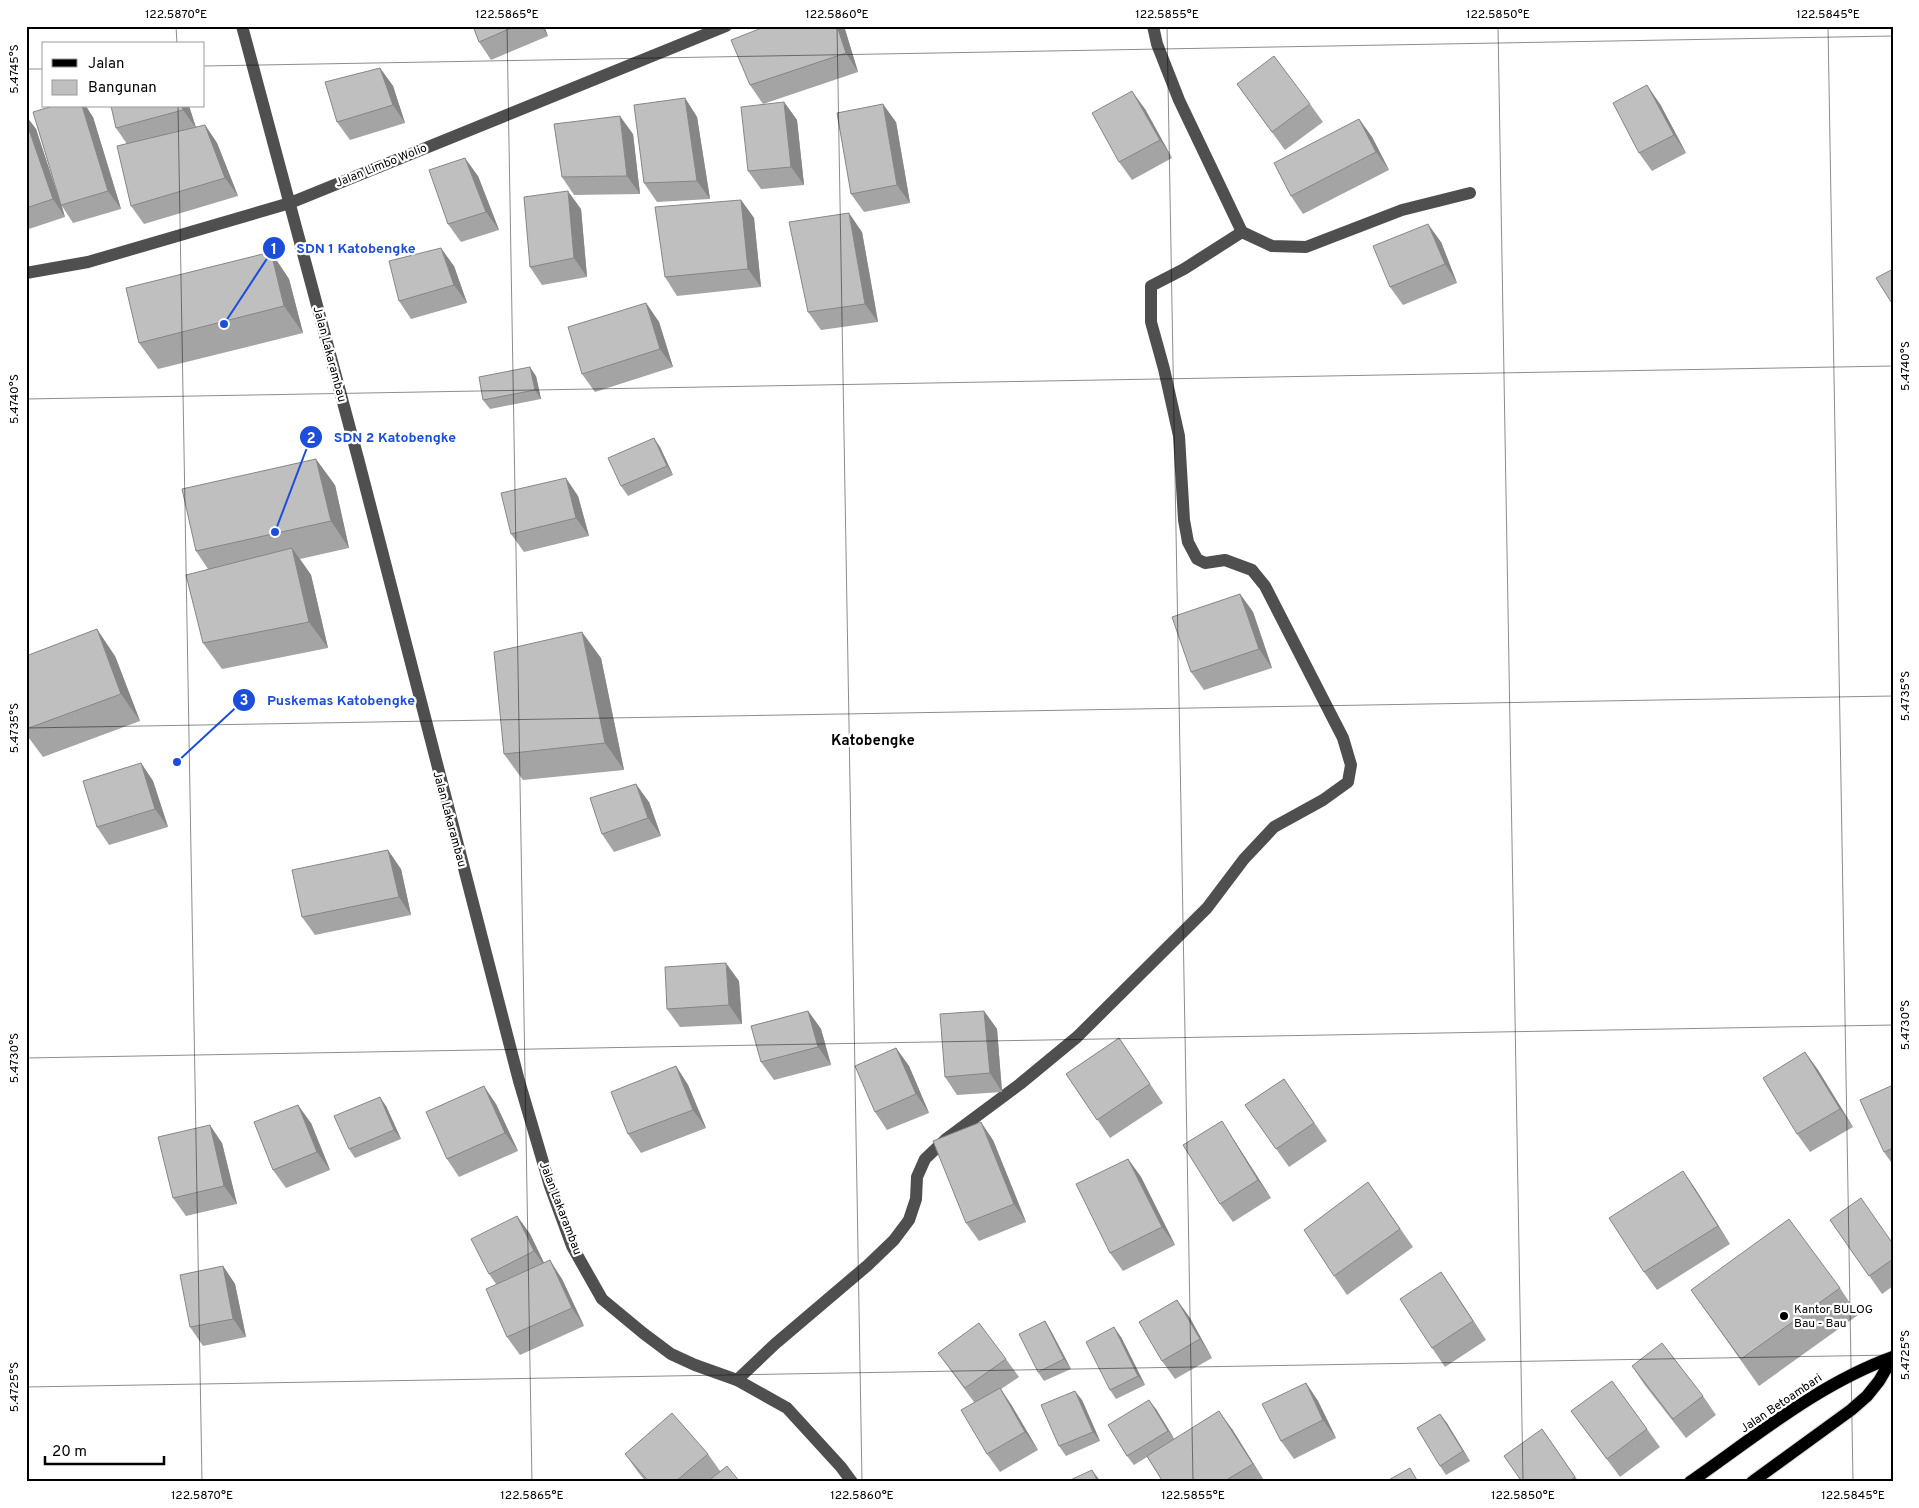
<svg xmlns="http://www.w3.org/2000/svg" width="1919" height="1508" font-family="Overpass,sans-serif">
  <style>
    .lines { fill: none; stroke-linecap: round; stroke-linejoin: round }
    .major-casing { stroke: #dbdbdb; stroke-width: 14 }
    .minor { stroke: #4f4f4f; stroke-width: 12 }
    .major { stroke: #000; stroke-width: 12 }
    .wall { fill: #a4a4a4 }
    .shaded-wall { fill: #868686 }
    .building { fill: #bfbfbf; stroke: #868686 }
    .ticks { fill: none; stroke: #000; stroke-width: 1; stroke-opacity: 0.45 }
    .poi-dot { fill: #000; stroke: #fff; stroke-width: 2 }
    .labels { text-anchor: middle; stroke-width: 4.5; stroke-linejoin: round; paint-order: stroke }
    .street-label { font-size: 12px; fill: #000; stroke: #fff }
    .poi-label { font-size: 12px; fill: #000; stroke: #fff; text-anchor: start }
    .quarter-label { font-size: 15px; font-weight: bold; fill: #000; stroke: #fff }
    .leader { fill: none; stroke: #1d4ed8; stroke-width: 2 }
    .callout-dot { fill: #1d4ed8; stroke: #fff; stroke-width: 2 }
    .mark-label { font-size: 15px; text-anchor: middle; font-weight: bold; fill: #fff }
    .callout-label { font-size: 14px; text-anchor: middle; font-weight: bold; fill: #1d4ed8; stroke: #fff; stroke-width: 4.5; stroke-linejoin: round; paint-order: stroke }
    .neatline { fill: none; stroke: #000; stroke-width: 2 }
    .ticks-label { font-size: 12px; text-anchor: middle; fill: #000 }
  </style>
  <rect width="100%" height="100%" fill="#fff"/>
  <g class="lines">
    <defs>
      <g id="major">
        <path d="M 1690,1482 C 1755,1437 1818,1384 1893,1357"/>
        <polyline points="1752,1482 1851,1410 1867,1396 1879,1381 1893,1357"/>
      </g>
    </defs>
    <use href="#major" class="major-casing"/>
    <g class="minor">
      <polyline points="242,26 359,462 519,1081 550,1186 572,1246 602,1299 643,1333 671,1354 695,1365 737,1380 787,1408 841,1467 852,1482"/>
      <polyline points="1153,26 1157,44 1179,100 1242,232 1272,246 1306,247 1402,210 1470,193"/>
      <polyline points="26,273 88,262 290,203 726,26"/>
      <polyline points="737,1380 775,1344 868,1265 894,1240 909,1220 916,1199 917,1177 925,1159 946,1139 1020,1084 1077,1037 1207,908 1244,859 1274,827 1323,800 1348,782 1351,765 1343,738 1265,586 1252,570 1225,560 1205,563 1197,559 1188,542 1184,520 1179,436 1164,369 1151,322 1151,286 1184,269 1242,232"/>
    </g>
    <use href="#major" class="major"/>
  </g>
  <g class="wall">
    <polygon points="473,26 544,26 548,36 491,60 479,42"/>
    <polygon points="844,26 858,72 763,104 750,85"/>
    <polygon points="380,68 393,86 405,123 350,140 337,122"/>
    <polygon points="1237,84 1310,104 1323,122 1285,150"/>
    <polygon points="685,98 697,117 710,199 657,202 644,183"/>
    <polygon points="784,102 797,120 804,185 761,189 748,171"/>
    <polygon points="1660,104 1686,153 1652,171 1639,153"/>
    <polygon points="111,106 189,106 196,127 205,125 217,143 238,196 144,224 131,206 127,144 116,128"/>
    <polygon points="1145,109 1172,158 1132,180 1119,162"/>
    <polygon points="26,116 36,129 56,190 93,117 121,209 73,223 62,206 65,217 26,230"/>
    <polygon points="1359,119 1372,137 1389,170 1303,214 1291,196"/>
    <polygon points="896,122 910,203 864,212 851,194"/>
    <polygon points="633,134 640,194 574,195 562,177"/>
    <polygon points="478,176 499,230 461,242 448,224"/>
    <polygon points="741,200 754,218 761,287 677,296 665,277"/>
    <polygon points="581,209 587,277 542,285 530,267"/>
    <polygon points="862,232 878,322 821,330 808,312"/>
    <polygon points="1441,242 1457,283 1403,305 1390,287"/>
    <polygon points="271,252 289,279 303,333 158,369 139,343"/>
    <polygon points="454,266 467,303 411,319 399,301"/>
    <polygon points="646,303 659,322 673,367 595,392 582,374"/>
    <polygon points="536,376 541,399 490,409 483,400"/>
    <polygon points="660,447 673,475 628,496 621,486"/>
    <polygon points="335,485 349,548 300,559 311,575 328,648 222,669 203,643 208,569 196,551"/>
    <polygon points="578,496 589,536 524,552 511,534"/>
    <polygon points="1240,594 1253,612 1272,668 1204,690 1191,672"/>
    <polygon points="26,656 115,656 140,721 43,757 26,734"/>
    <polygon points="601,658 624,770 523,780 504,754"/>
    <polygon points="141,763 153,781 168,827 109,845 97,827"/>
    <polygon points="649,802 661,836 614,852 602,834"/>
    <polygon points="401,869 411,915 315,935 302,917"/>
    <polygon points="739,981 742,1024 680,1027 667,1009"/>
    <polygon points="808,1011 821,1029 831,1065 774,1080 761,1062"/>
    <polygon points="984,1011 997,1029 1002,1092 957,1095 945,1077"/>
    <polygon points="1119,1038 1163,1103 1110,1138 1066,1074"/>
    <polygon points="896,1048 909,1066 929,1113 887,1130 875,1112"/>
    <polygon points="1805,1052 1818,1070 1853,1127 1810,1152 1797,1134"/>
    <polygon points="676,1066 688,1085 706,1128 641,1153 628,1134"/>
    <polygon points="1284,1079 1327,1141 1289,1167 1245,1105"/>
    <polygon points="1893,1085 1893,1165 1884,1152"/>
    <polygon points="496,1104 518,1151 459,1177 447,1159"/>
    <polygon points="386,1106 401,1139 355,1158 349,1149"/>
    <polygon points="311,1123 330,1170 286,1188 273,1170"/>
    <polygon points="993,1140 1026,1222 979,1241 966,1223"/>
    <polygon points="1234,1140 1271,1198 1233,1222 1220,1204"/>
    <polygon points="222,1143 237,1204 186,1216 173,1198"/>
    <polygon points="1128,1159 1141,1177 1175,1245 1123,1271 1110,1253"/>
    <polygon points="1683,1171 1696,1190 1730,1244 1657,1290 1644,1272"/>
    <polygon points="1368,1182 1413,1247 1347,1295 1334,1276"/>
    <polygon points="517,1216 530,1234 544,1263 562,1279 584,1326 520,1355 507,1337 496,1284 489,1274"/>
    <polygon points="1830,1220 1893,1243 1893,1286 1882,1294"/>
    <polygon points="223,1266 235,1284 246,1337 203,1346 190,1327"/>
    <polygon points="1441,1272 1486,1340 1445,1367 1432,1348"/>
    <polygon points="1840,1288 1858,1315 1759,1386 1691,1290"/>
    <polygon points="1177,1300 1190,1318 1212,1358 1175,1379 1162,1361"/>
    <polygon points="1045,1321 1051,1331 1071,1369 1044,1381 1038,1372"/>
    <polygon points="1121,1337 1145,1385 1116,1399 1110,1390"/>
    <polygon points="938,1353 1006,1359 1019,1377 1001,1389 1012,1406 1038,1450 1000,1472 987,1454 974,1402"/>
    <polygon points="1632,1366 1703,1396 1716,1415 1686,1438 1644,1384"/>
    <polygon points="1306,1383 1318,1401 1336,1438 1294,1459 1281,1441"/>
    <polygon points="1082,1400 1100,1441 1066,1456 1059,1446"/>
    <polygon points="1156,1409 1174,1439 1232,1429 1265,1482 1163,1482 1147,1457 1134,1465 1127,1456"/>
    <polygon points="1571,1411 1647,1429 1660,1447 1620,1477"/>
    <polygon points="1440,1414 1470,1461 1446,1475 1440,1466"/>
    <polygon points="1542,1429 1579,1482 1522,1482"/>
    <polygon points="625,1454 708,1454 720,1471 740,1482 646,1482 638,1472"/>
  </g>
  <g class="shaded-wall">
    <polygon points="541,26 544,26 548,36"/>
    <polygon points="837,26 844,26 858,72 846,53"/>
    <polygon points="380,68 393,86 405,123 393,105"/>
    <polygon points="1647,85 1660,104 1686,153 1674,135"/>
    <polygon points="1132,91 1145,109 1172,158 1160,140"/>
    <polygon points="685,98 697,117 710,199 697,181"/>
    <polygon points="784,102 797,120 804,185 791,167"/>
    <polygon points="883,104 896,122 910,203 897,185"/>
    <polygon points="82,106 86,106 93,117 121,209 108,191"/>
    <polygon points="182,106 189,106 196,128 183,110"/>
    <polygon points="26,116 36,129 65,217 53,199 26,121"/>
    <polygon points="620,116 633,134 640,194 627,176"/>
    <polygon points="1359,119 1372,137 1389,170 1376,152"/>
    <polygon points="205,125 217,143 238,196 225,178"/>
    <polygon points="465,158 478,176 499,230 486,212"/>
    <polygon points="568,191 581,209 587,277 574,258"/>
    <polygon points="741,200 754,218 761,287 748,269"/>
    <polygon points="849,213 862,232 878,322 865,304"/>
    <polygon points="1428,224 1441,242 1457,283 1445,264"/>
    <polygon points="441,248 454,266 467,303 454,285"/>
    <polygon points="271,252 289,279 303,333 284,306"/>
    <polygon points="646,303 659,322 673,367 660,349"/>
    <polygon points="530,367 536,376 541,399 535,390"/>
    <polygon points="654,438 660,447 673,475 667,466"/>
    <polygon points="316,459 335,485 349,548 331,521"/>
    <polygon points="566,478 578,496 589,536 576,518"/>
    <polygon points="292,548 311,575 328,648 309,622"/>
    <polygon points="1240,594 1253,612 1272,668 1259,649"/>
    <polygon points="97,629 115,656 140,721 121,694"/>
    <polygon points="582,632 601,658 624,770 605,743"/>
    <polygon points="141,763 153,781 168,827 155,809"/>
    <polygon points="636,784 649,802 661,836 648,818"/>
    <polygon points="388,850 401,869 411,915 399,897"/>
    <polygon points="726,963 739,981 742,1024 729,1005"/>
    <polygon points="808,1011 821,1029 831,1065 818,1047"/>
    <polygon points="984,1011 997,1029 1002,1092 990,1073"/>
    <polygon points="896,1048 909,1066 929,1113 916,1094"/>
    <polygon points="1805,1052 1818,1070 1853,1127 1840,1109"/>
    <polygon points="676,1066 688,1085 706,1128 693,1110"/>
    <polygon points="484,1086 496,1104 518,1151 505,1133"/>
    <polygon points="380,1097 386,1106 401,1139 394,1130"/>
    <polygon points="298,1105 311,1123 330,1170 317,1152"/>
    <polygon points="1222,1121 1234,1140 1271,1198 1258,1180"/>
    <polygon points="981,1122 993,1140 1026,1222 1014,1204"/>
    <polygon points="210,1125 222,1143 237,1204 224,1186"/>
    <polygon points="1128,1159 1141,1177 1175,1245 1162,1227"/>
    <polygon points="1683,1171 1696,1190 1730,1244 1718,1226"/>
    <polygon points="517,1216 530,1234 547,1269 534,1251"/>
    <polygon points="550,1260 562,1279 584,1326 572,1308"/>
    <polygon points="223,1266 235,1284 246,1337 233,1319"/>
    <polygon points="1441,1272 1454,1291 1486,1340 1473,1321"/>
    <polygon points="1177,1300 1190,1318 1212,1358 1200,1339"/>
    <polygon points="1045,1321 1051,1331 1071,1369 1064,1359"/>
    <polygon points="1114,1327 1121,1337 1145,1385 1138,1376"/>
    <polygon points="1306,1383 1318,1401 1336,1438 1323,1420"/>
    <polygon points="1000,1388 1012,1406 1038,1450 1025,1432"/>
    <polygon points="1075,1391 1082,1400 1100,1441 1093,1432"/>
    <polygon points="1149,1400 1156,1409 1175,1440 1168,1431"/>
    <polygon points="1219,1411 1232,1429 1265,1482 1253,1464"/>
    <polygon points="1440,1414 1447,1423 1470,1461 1463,1451"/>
    <polygon points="1092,1470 1101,1482 1098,1482"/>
  </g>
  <g class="building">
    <polygon points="473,26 516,26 479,42"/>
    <polygon points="767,26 837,26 846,53 750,85 731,40"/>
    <polygon points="1274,56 1310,104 1272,132 1237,84"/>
    <polygon points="380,68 393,105 337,122 325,82"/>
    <polygon points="1647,85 1674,135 1639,153 1613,103"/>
    <polygon points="1132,91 1160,140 1119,162 1092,113"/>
    <polygon points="685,98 697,181 644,183 634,105"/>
    <polygon points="784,102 791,167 748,171 741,107"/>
    <polygon points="883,104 897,185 851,194 837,113"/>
    <polygon points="53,106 82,106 108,191 61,205 33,112"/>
    <polygon points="111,106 182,106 183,110 116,128"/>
    <polygon points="620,116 627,176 562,177 554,124"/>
    <polygon points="1359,119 1376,152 1291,196 1274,163"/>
    <polygon points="26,121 53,199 26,208"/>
    <polygon points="205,125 225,178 131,206 117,146"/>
    <polygon points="465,158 486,212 448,224 429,170"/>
    <polygon points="568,191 574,258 530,267 524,197"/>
    <polygon points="741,200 748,269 665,277 655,207"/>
    <polygon points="849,213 865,304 808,312 789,222"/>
    <polygon points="1428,224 1445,264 1390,287 1373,246"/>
    <polygon points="441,248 454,285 399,301 389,261"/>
    <polygon points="271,252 284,306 139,343 126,288"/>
    <polygon points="1893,269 1893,305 1876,278"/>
    <polygon points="646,303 660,349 582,374 568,327"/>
    <polygon points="530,367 535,390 483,400 479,377"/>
    <polygon points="654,438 667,466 621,486 608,458"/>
    <polygon points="316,459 331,521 196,551 182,489"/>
    <polygon points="566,478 576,518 511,534 501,493"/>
    <polygon points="292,548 309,622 203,643 186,575"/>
    <polygon points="1240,594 1259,649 1191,672 1172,617"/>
    <polygon points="97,629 121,694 26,729 26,656"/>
    <polygon points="582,632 605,743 504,754 494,652"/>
    <polygon points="141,763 155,809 97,827 83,781"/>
    <polygon points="636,784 648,818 602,834 590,798"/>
    <polygon points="388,850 399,897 302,917 292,870"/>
    <polygon points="726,963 729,1005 667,1009 665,967"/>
    <polygon points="808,1011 818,1047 761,1062 751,1026"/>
    <polygon points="984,1011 990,1073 945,1077 940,1014"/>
    <polygon points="1119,1038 1150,1084 1097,1120 1066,1074"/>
    <polygon points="896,1048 916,1094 875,1112 855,1066"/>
    <polygon points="1805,1052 1840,1109 1797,1134 1763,1078"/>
    <polygon points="676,1066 693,1110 628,1134 611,1092"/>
    <polygon points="1284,1079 1314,1123 1276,1149 1245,1105"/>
    <polygon points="1893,1085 1893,1148 1884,1152 1860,1100"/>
    <polygon points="484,1086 505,1133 447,1159 426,1112"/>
    <polygon points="380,1097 394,1130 349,1149 334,1116"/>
    <polygon points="298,1105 317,1152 273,1170 254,1122"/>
    <polygon points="1222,1121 1258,1180 1220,1204 1183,1145"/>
    <polygon points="981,1122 1014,1204 966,1223 933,1141"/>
    <polygon points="210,1125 224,1186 173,1198 158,1137"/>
    <polygon points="1128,1159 1162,1227 1110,1253 1076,1184"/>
    <polygon points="1683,1171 1718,1226 1644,1272 1609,1218"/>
    <polygon points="1368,1182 1400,1229 1334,1276 1304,1230"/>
    <polygon points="1861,1198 1893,1244 1893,1259 1869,1276 1830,1220"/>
    <polygon points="517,1216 534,1251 489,1274 471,1239"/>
    <polygon points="1789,1219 1840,1288 1741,1359 1691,1290"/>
    <polygon points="550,1260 572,1308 507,1337 486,1289"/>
    <polygon points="223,1266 233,1319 190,1327 180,1275"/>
    <polygon points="1441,1272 1473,1321 1432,1348 1400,1299"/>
    <polygon points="1177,1300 1200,1339 1162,1361 1139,1322"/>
    <polygon points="1045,1321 1064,1359 1038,1372 1019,1334"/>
    <polygon points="979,1323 1006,1359 965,1388 938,1353"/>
    <polygon points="1114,1327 1138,1376 1110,1390 1086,1342"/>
    <polygon points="1662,1343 1703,1396 1673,1419 1632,1366"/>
    <polygon points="1612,1381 1647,1429 1607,1459 1571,1411"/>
    <polygon points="1306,1383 1323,1420 1281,1441 1262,1404"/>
    <polygon points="1000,1388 1025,1432 987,1454 961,1410"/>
    <polygon points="1075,1391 1093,1432 1059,1446 1041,1405"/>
    <polygon points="1149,1400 1168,1431 1127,1456 1108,1425"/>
    <polygon points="1219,1411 1253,1464 1223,1482 1163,1482 1147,1456"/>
    <polygon points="672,1413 708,1454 675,1482 649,1482 625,1454"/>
    <polygon points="1440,1414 1463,1451 1440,1466 1417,1428"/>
    <polygon points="1542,1429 1575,1477 1568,1482 1522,1482 1504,1456"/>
    <polygon points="727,1466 740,1482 707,1482"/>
    <polygon points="1410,1468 1418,1482 1385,1482"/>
    <polygon points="1092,1470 1098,1482 1066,1482"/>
  </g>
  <path class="ticks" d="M 176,26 L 177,44M 507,26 L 532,1482M 837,26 L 862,1482M 1167,26 L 1193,1482M 1498,26 L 1523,1482M 1828,26 L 1853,1482M 204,66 L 1893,36M 26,69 L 44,69M 178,106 L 202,1482M 26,399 L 1893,366M 26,728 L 1893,696M 26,1058 L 1893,1025M 26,1387 L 1893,1355"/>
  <circle class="poi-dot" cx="1784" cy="1316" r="5"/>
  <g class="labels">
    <g class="street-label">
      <text transform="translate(381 165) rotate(-22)" y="4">Jalan Limbo Wolio</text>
      <text transform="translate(330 354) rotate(75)" y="4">Jalan Lakarambau</text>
      <text transform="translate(450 819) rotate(75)" y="4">Jalan Lakarambau</text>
      <text transform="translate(561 1208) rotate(69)" y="4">Jalan Lakarambau</text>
      <text transform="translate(1781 1403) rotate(-34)" y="4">Jalan Betoambari</text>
    </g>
    <g class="poi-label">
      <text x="1794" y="1313">Kantor BULOG<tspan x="1794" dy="14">Bau - Bau</tspan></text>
    </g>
    <g class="quarter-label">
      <text x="873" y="745">Katobengke</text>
    </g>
  </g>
  <path class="leader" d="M224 324L274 248M275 532L311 437M177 762L244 700"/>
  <g class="callout-dot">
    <circle cx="224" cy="324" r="5"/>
    <circle cx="275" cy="532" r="5"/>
    <circle cx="177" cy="762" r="5"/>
    <circle cx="274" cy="248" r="12"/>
    <circle cx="311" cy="437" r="12"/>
    <circle cx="244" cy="700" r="12"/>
  </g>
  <g class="mark-label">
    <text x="274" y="254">1</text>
    <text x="311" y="443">2</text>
    <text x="244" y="705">3</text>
  </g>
  <g class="callout-label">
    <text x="356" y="253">SDN 1 Katobengke</text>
    <text x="395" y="442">SDN 2 Katobengke</text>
    <text x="341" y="705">Puskemas Katobengke</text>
  </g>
  <rect width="1919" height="1508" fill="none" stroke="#ffffff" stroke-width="55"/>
  <rect x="42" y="42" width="162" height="65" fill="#ffffff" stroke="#999999"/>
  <rect x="52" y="59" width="25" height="8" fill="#000000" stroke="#999999"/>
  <text x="88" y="68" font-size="15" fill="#000000">Jalan</text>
  <rect x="52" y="80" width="25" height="15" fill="#bfbfbf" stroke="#999999"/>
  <text x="88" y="92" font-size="15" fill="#000000">Bangunan</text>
  <path d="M45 1456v8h119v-8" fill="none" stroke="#000000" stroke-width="2.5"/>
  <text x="52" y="1456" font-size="15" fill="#000000" stroke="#ffffff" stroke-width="4" paint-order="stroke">20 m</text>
  <rect x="28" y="28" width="1864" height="1452" class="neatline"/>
  <g class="ticks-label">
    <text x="176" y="18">122.5870°E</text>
    <text x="507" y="18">122.5865°E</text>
    <text x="837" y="18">122.5860°E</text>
    <text x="1167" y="18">122.5855°E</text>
    <text x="1498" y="18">122.5850°E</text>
    <text x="1828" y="18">122.5845°E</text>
    <text transform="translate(14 69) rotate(-90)" y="4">5.4745°S</text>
    <text transform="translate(1905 366) rotate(-90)" y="4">5.4740°S</text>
    <text transform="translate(14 399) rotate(-90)" y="4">5.4740°S</text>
    <text transform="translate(1905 696) rotate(-90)" y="4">5.4735°S</text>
    <text transform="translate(14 728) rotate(-90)" y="4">5.4735°S</text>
    <text transform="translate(1905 1025) rotate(-90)" y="4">5.4730°S</text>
    <text transform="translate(14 1058) rotate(-90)" y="4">5.4730°S</text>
    <text transform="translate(1905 1355) rotate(-90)" y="4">5.4725°S</text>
    <text transform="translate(14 1387) rotate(-90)" y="4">5.4725°S</text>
    <text x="202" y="1499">122.5870°E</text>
    <text x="532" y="1499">122.5865°E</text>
    <text x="862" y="1499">122.5860°E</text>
    <text x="1193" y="1499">122.5855°E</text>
    <text x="1523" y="1499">122.5850°E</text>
    <text x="1853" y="1499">122.5845°E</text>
  </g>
</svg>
